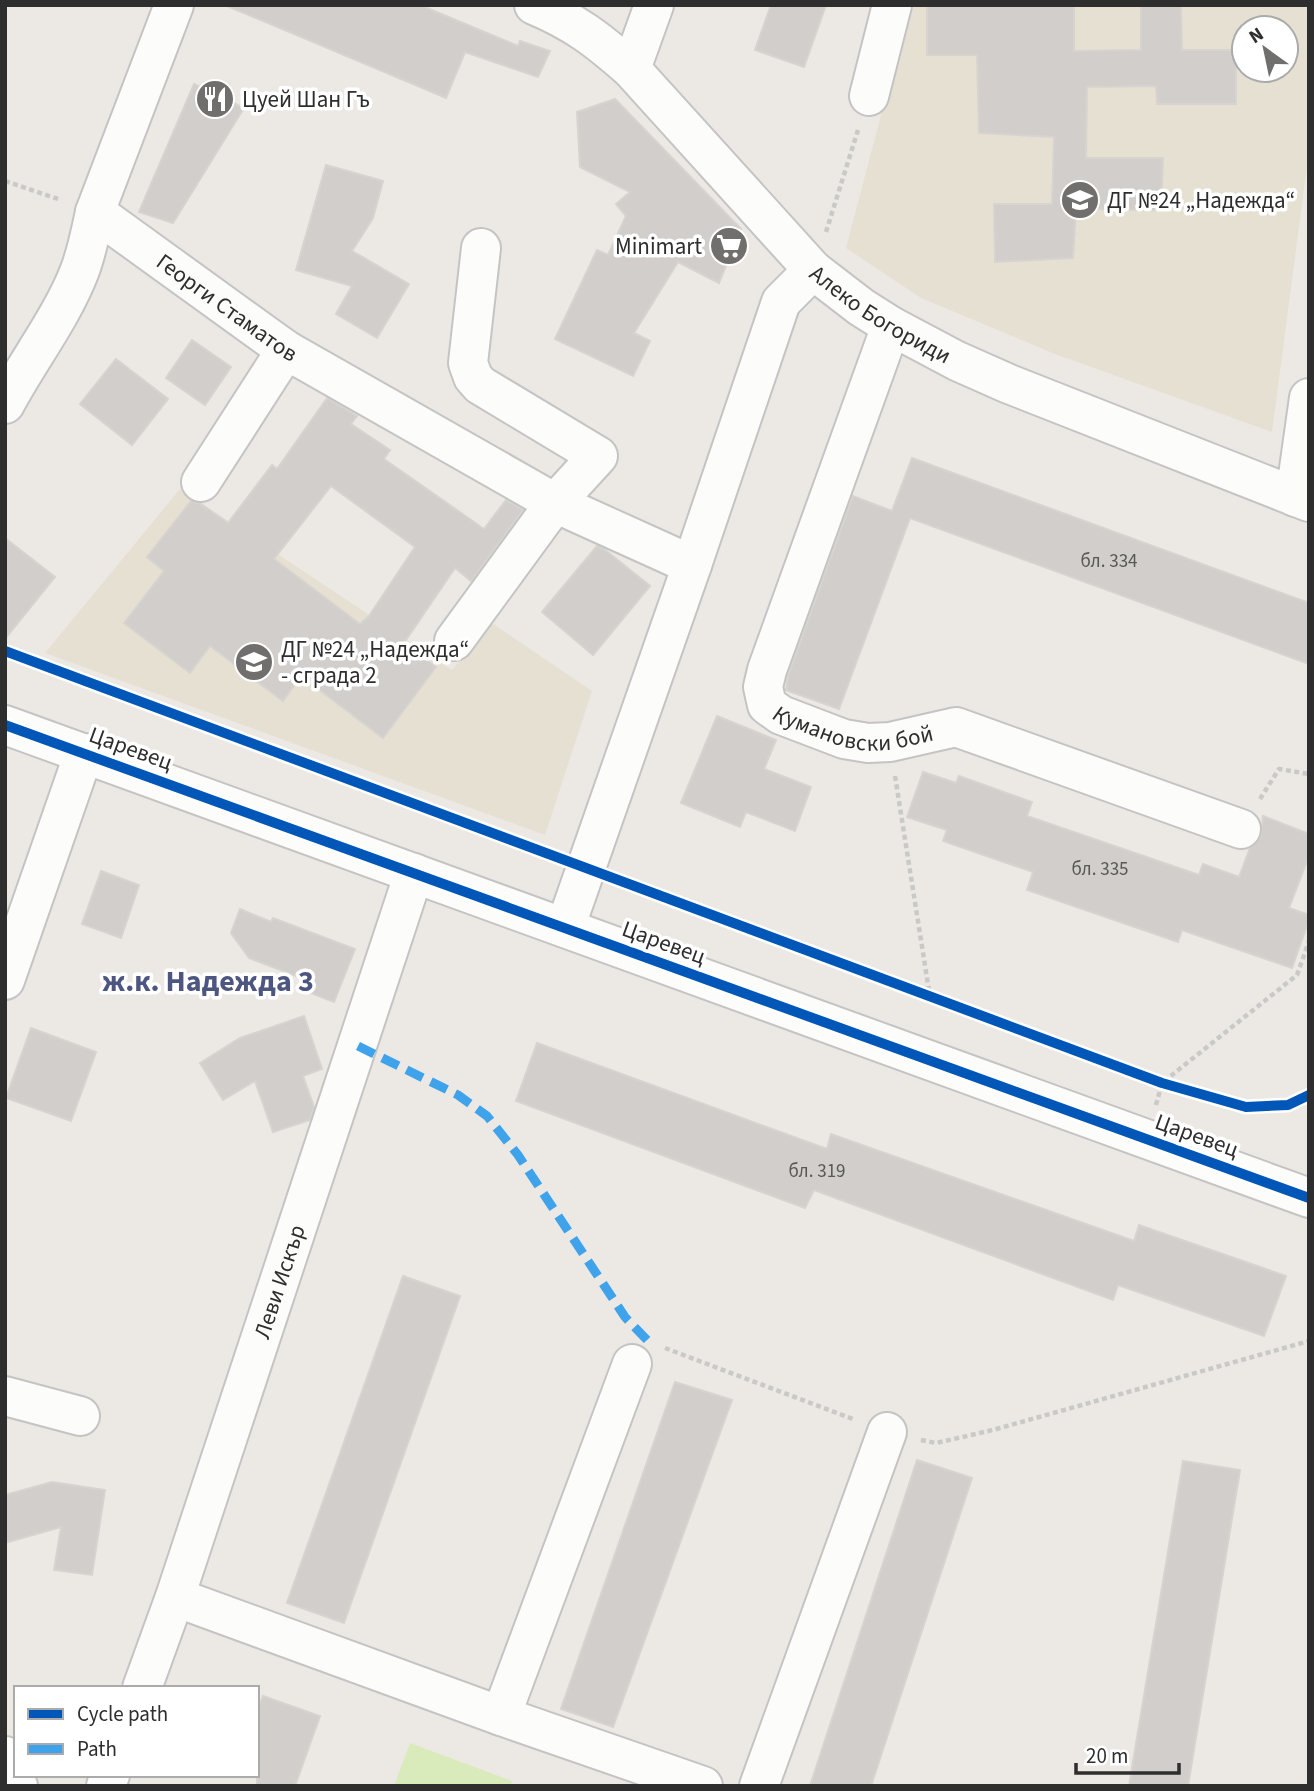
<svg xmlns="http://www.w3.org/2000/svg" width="1314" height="1791" font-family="'Source Sans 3',sans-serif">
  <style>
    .education { fill: #e6e0d3; fill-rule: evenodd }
    .pitch { fill: #d9eabb }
    .building { fill: #d1cecb; stroke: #d7d4d0; stroke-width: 2; fill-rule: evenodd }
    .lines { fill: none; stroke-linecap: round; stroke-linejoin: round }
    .minor-casing { stroke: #c5c4c5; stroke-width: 42 }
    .path { stroke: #c9c9c8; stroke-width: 4.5; stroke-dasharray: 5 3.5; stroke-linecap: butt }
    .minor { stroke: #fcfcfb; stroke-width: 38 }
    .quiet { stroke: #3ea3eb; stroke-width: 9; stroke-dasharray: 18 9; stroke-linecap: butt }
    .cycleway-casing { stroke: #fff; stroke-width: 15 }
    .cycleway { stroke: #0057b8; stroke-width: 10 }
    .labels { text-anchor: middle; stroke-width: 7; stroke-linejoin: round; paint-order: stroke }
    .number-label { font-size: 19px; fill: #585857 }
    .poi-label { font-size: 23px; fill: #2e2e2e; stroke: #fff; text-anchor: start }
    .street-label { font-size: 23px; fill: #2e2e2e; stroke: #fff }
    .district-label { font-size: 30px; font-weight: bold; fill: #4d5680; stroke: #fff }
  </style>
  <rect width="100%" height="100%" fill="#ece8e4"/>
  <g class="education">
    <path d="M 910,5 L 1309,5 L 1309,151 L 1272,432 L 1055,354 L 921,298 L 846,248 ZM 1244,28 L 1286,28 L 1286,70 L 1244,70 Z"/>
    <polygon points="180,489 452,670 492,623 592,691 545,835 45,653"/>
  </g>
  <polygon class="pitch" points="410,1743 512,1781 510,1786 394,1786"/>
  <g class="building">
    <polygon points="225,5 420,5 518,46 520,41 550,51 538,77 465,52 446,98"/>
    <polygon points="771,5 826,5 804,67 755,50"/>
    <polygon points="927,5 1074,5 1074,51 1141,50 1141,5 1181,5 1182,50 1236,50 1236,104 1157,104 1156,86 1087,87 1086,158 1163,158 1161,210 1076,209 1073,258 995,262 994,204 1052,204 1054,137 979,133 977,55 927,55"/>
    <polygon points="194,84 244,108 173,223 139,212"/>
    <polygon points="615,99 741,229 719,283 678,262 634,333 650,341 633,376 555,339 597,250 608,255 626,216 616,204 630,192 580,167 577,112"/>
    <polygon points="326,165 383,181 373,218 352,251 409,284 377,338 336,314 352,286 296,270"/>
    <polygon points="192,340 231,367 205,405 166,378"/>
    <polygon points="116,359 168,399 132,445 80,404"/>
    <path d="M 327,398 L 357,416 L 351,424 L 390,450 L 384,459 L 484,529 L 506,500 L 523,510 L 471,581 L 455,568 L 404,643 L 436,667 L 383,738 L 301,676 L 283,701 L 210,646 L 190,673 L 124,623 L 164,571 L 147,557 L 191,501 L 201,504 L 228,523 L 272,465 L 277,469 ZM 331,486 L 415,547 L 369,616 L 360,624 L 274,559 Z"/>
    <polygon points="912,458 1309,603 1309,664 910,518 839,709 786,690 788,676 853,496 892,511"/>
    <polygon points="5,538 55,577 5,639"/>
    <polygon points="597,546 604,549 650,586 593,655 542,612"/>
    <polygon points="717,716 776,740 764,769 811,787 795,831 746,812 740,827 681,803"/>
    <polygon points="923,772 956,783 959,776 1032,802 1027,816 1199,875 1203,864 1239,877 1250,848 1261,837 1263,816 1309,834 1309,856 1289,908 1309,915 1309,920 1292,968 1182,930 1178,942 1027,890 1033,872 943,841 947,830 907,817"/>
    <polygon points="101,871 139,885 121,938 82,924"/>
    <polygon points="240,909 271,922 273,918 355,949 334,1002 308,992 312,982 249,958 231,933"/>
    <polygon points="304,1016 322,1069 303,1076 314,1107 310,1120 273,1132 255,1081 223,1100 200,1063 240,1038"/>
    <polygon points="31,1028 96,1052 71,1121 6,1098"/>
    <polygon points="537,1043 827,1149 831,1134 1134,1241 1139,1225 1286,1276 1264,1336 1118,1285 1113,1300 814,1190 805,1208 516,1101"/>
    <polygon points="403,1276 460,1296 344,1623 287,1603"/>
    <polygon points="675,1382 732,1400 613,1727 561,1709"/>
    <polygon points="917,1460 972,1478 871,1786 810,1786"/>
    <polygon points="1183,1461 1240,1470 1188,1786 1129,1786"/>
    <polygon points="52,1482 105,1490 92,1575 54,1570 61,1527 5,1543 5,1495"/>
    <polygon points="263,1696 320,1716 295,1786 257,1786 257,1711"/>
  </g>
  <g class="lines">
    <defs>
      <g id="minor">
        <path id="s1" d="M 534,5 C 575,22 598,40 631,69 L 813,270 L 861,307 L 891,326 L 957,361 L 1009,384 L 1309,502"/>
        <polyline points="631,69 654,5"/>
        <polyline points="869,96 892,5"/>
        <path id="s2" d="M 95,212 L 286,350 L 555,503 L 692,565"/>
        <path id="s3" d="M 891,326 L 767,670 L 763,687 L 767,705 L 781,715 L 844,739 L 868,743 L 890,742 L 956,727 L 1241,829"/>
        <path d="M 5,404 C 29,359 62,317 80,270 C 87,251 91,231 95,212 L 174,5"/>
        <polyline points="201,482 286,350"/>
        <polyline points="1295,497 1309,398"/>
        <polyline points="454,641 555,503 598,456 480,385 473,377 468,363 481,248"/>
        <polyline points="5,725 1309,1198"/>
        <polyline points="565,928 692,565 781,302 813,270"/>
        <polyline points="5,980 84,753"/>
        <polyline points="5,1396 80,1416"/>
        <polyline points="175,1597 501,1716 703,1786"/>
        <path id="s4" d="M 142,1688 L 175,1597 L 414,873"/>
        <polyline points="501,1716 632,1364"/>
        <polyline points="5,1756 18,1786"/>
        <polyline points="106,1786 110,1775"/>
        <polyline points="759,1786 887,1432"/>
      </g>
    </defs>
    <use href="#minor" class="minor-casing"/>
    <g class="path">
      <polyline points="5,181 61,200"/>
      <polyline points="826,232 858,130"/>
      <polyline points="895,776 930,997"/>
      <polyline points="1260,799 1279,769 1309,774"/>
      <polyline points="1156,1105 1162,1083 1297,975 1309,941"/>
      <polyline points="665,1348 853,1419"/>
      <polyline points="921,1440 936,1443 993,1430 1309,1341"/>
    </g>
    <use href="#minor" class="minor"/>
    <polyline class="quiet" points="358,1046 458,1095 487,1116 518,1155 625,1317 648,1341"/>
    <defs>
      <g id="cycleway">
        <polyline points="5,651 1162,1083 1246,1107 1288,1105 1309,1095"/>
        <polyline points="5,725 1309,1198"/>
      </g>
    </defs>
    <use href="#cycleway" class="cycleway-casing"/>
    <use href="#cycleway" class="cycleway"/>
  </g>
  <defs>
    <symbol id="restaurant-disc" viewBox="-11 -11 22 22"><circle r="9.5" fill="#706f6e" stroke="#fff"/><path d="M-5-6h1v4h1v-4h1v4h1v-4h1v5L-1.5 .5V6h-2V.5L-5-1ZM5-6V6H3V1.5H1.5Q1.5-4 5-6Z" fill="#fff"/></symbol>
    <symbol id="school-disc" viewBox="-11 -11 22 22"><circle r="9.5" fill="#706f6e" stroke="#fff"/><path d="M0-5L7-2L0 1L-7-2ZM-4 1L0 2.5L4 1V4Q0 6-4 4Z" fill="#fff"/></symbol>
    <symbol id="supermarket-disc" viewBox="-11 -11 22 22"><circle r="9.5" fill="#706f6e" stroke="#fff"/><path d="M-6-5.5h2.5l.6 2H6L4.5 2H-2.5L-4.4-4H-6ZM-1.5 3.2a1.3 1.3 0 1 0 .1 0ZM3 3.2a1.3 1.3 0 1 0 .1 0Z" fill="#fff"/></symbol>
  </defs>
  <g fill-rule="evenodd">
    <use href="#restaurant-disc" x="193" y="77" width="44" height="44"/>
    <use href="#school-disc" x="1058" y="178" width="44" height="44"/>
    <use href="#supermarket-disc" x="707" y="224" width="44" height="44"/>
    <use href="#school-disc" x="232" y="640" width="44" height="44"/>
  </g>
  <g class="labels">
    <g class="number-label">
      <text x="1109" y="567">бл. 334</text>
      <text x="1100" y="875">бл. 335</text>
      <text x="817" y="1177">бл. 319</text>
    </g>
    <g class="poi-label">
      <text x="242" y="107">Цуей Шан Гъ</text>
      <text x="1107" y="208">ДГ №24 „Надежда“</text>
      <text x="702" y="254" text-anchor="end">Minimart</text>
      <text x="281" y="657">ДГ №24 „Надежда“<tspan x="281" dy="26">- сграда 2</tspan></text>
    </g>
    <g class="street-label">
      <text dy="8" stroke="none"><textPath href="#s2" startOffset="163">Георги Стаматов</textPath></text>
      <text dy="8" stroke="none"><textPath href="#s1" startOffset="469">Алеко Богориди</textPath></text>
      <text dy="8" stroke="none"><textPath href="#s3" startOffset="494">Кумановски бой</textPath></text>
      <text transform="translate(131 748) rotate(20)" y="8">Царевец</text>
      <text transform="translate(664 942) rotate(20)" y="8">Царевец</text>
      <text transform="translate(1197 1135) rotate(20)" y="8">Царевец</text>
      <text dy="8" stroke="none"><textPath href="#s4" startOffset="429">Леви Искър</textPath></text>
    </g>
    <g class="district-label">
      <text x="208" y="991">ж.к. Надежда 3</text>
    </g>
  </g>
  <rect width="1314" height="1791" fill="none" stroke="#2e2e2e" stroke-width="14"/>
  <rect x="14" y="1686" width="245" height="91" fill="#ffffff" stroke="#ababab" stroke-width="2"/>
  <rect x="28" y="1709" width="35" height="10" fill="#0057b8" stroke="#ababab" stroke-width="2"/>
  <text x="77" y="1721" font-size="21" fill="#2e2e2e">Cycle path</text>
  <rect x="28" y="1744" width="35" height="10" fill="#3ea3eb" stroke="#ababab" stroke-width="2"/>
  <text x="77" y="1756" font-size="21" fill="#2e2e2e">Path</text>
  <g transform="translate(1265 49) rotate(327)"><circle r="33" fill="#ffffff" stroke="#ababab" stroke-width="2"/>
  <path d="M0-5L12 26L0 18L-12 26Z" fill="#706f6e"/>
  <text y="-10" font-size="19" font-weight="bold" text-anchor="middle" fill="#2e2e2e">N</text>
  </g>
  <path d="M1076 1763v10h103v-10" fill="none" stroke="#2e2e2e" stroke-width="3.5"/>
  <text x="1086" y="1763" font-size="21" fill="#2e2e2e" stroke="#ffffff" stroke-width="5" paint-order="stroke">20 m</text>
</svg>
